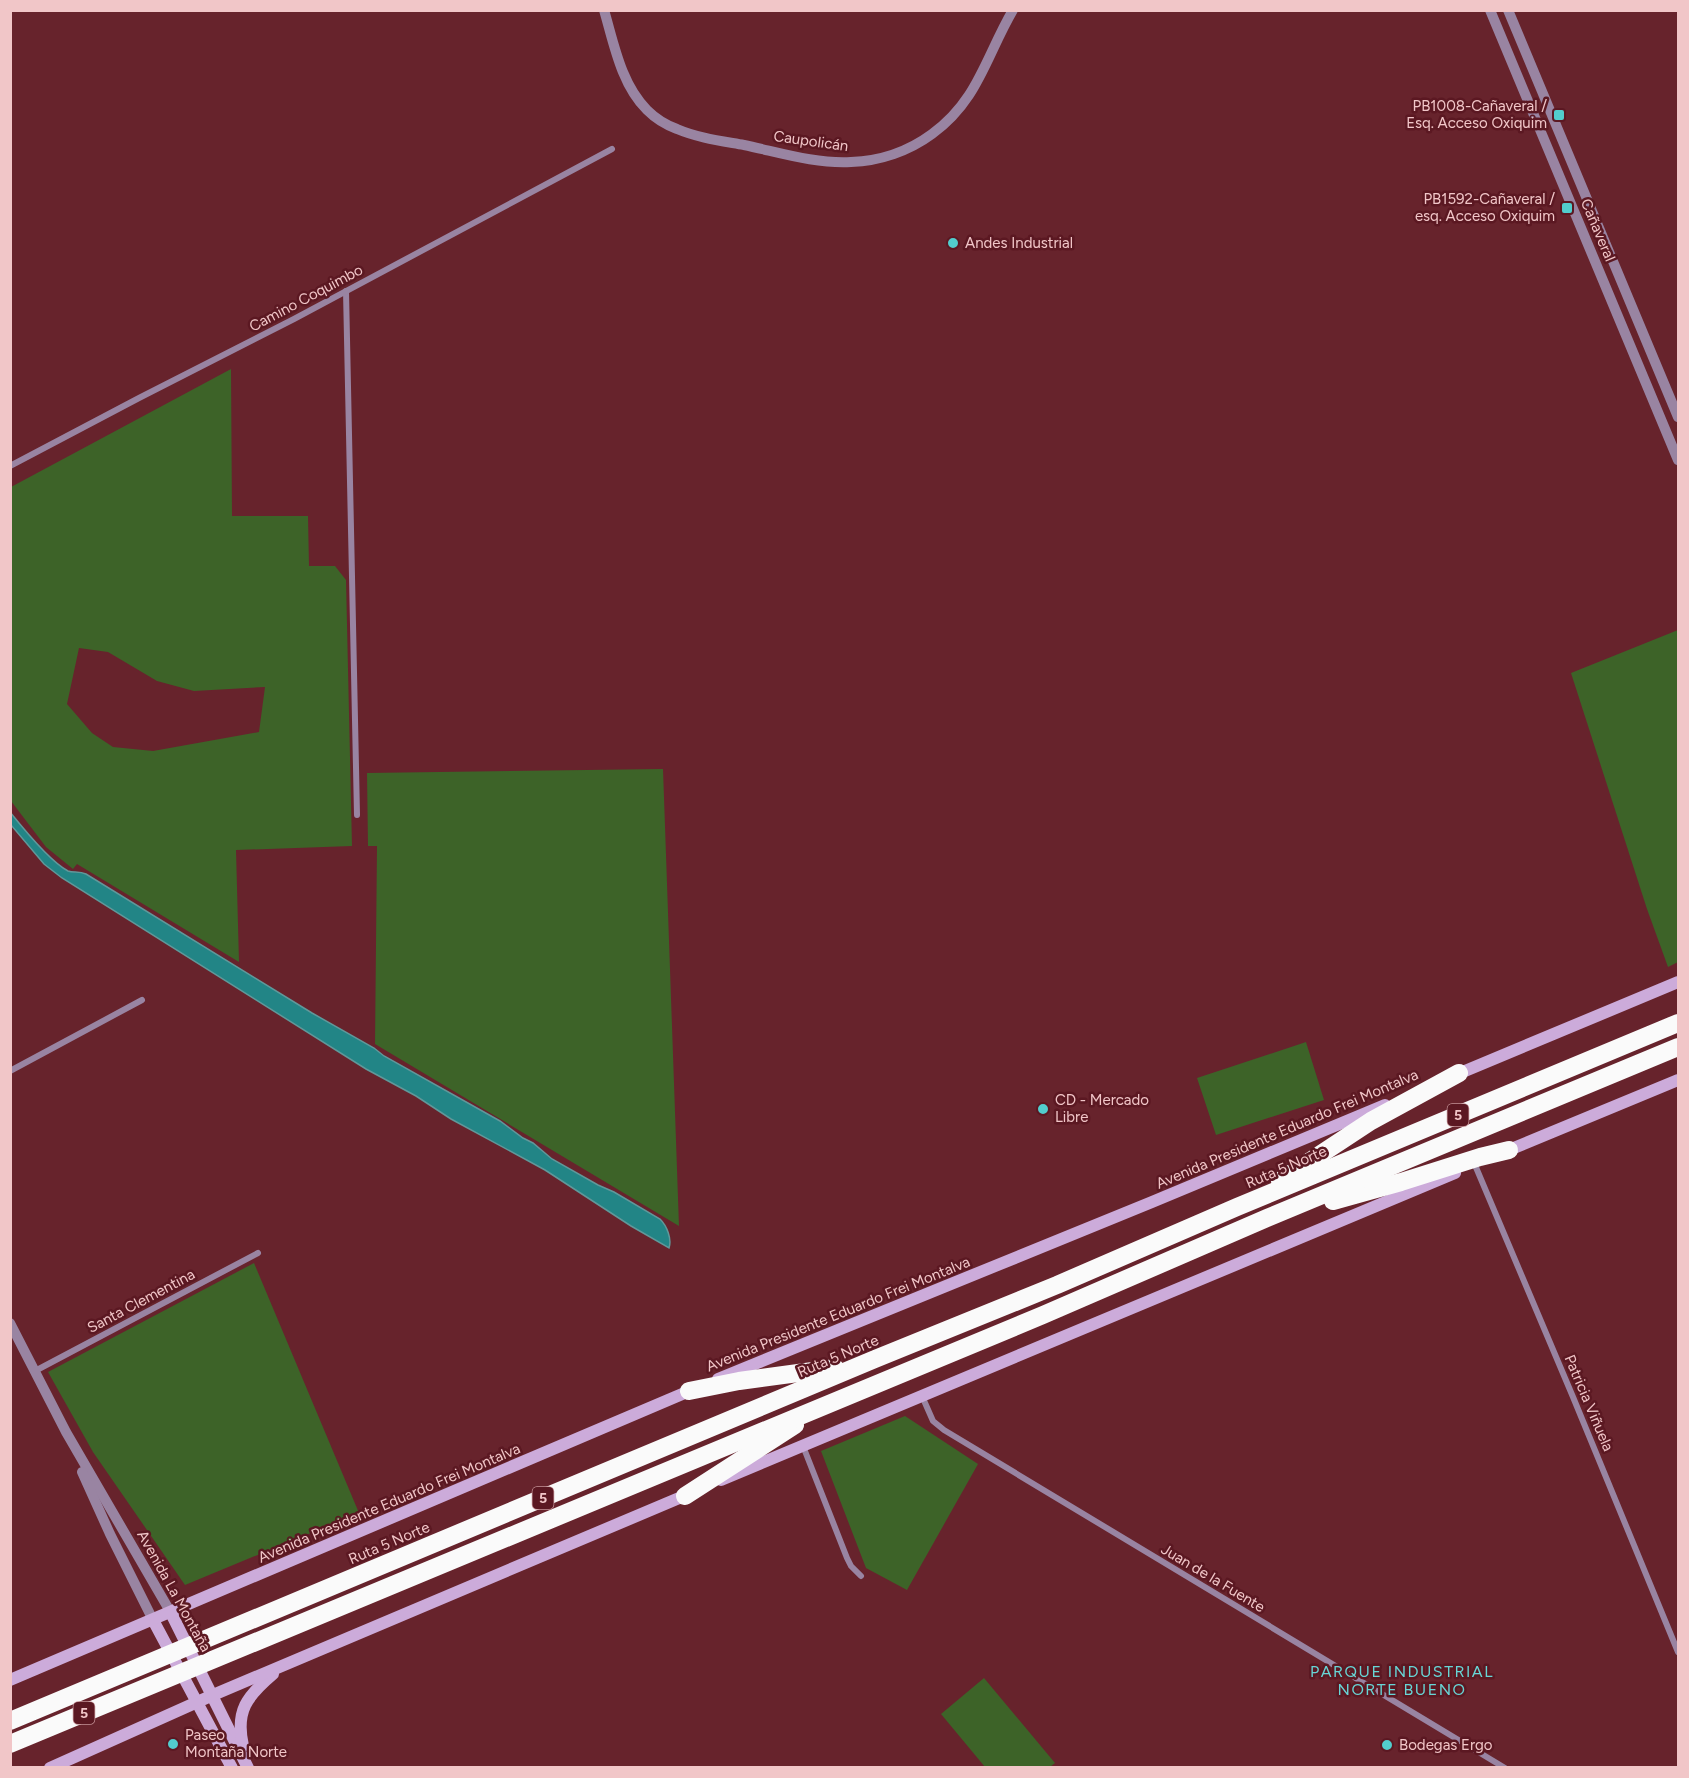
<svg xmlns="http://www.w3.org/2000/svg" width="1689" height="1778" font-family="Figtree,sans-serif">
  <style>
    .green { fill: #3d6328; fill-rule: evenodd }
    .water { fill: #228586; stroke: #60989a; stroke-width: 1.5 }
    .lines { fill: none; stroke-linecap: round; stroke-linejoin: round }
    .minor { stroke: #9984a2; stroke-width: 6 }
    .tertiary { stroke: #9984a2; stroke-width: 10 }
    .secondary { stroke: #ccabda; stroke-width: 12 }
    .motorway { stroke: #fafafa; stroke-width: 18 }
    .poi-dot { fill: #52cdcd; stroke: #5b1822; stroke-width: 2 }
    .labels { text-anchor: middle; stroke-width: 5; stroke-linejoin: round; paint-order: stroke }
    .shield { fill: #5b1822; stroke: #c49296; stroke-width: 1.5 }
    .shield-label { font-size: 14px; font-weight: bold; fill: #f1c6c8 }
    .poi-label { font-size: 15px; fill: #f1c6c8; stroke: #5b1822; text-anchor: start }
    .street-label { font-size: 15px; fill: #f1c6c8; stroke: #5b1822 }
    .neighbourhood-label { font-size: 16px; letter-spacing: 1.5px; fill: #68d5d5; stroke: #5b1822 }
  </style>
  <rect width="100%" height="100%" fill="#67232c"/>
  <g class="green">
    <path d="M 231,369 L 232,516 L 308,516 L 309,566 L 335,566 L 346,580 L 352,846 L 236,850 L 239,962 L 77,864 L 73,869 L 46,847 L 11,801 L 11,487 ZM 79,648 L 108,652 L 157,681 L 194,691 L 265,687 L 259,732 L 153,751 L 113,747 L 92,733 L 67,704 Z"/>
    <polygon points="1678,630 1678,962 1668,967 1647,909 1571,673"/>
    <polygon points="663,769 679,1226 375,1044 377,846 368,846 367,773"/>
    <polygon points="1306,1042 1324,1100 1216,1135 1197,1078"/>
    <polygon points="254,1263 359,1513 185,1585 93,1452 48,1372"/>
    <polygon points="905,1416 978,1464 907,1590 866,1568 821,1451"/>
    <polygon points="984,1678 1055,1763 1050,1767 985,1767 941,1714"/>
  </g>
  <path class="water" d="M 10,812 C 22,827 51,862 68,871 C 73,873 79,871 86,874 L 312,1013 L 374,1048 L 384,1056 L 500,1121 L 523,1138 L 533,1143 L 552,1159 L 598,1185 L 614,1192 L 660,1219 C 667,1226 672,1239 669,1248 L 631,1226 L 545,1170 L 451,1119 L 416,1096 L 366,1069 L 62,878 L 44,864 L 11,825 Z"/>
  <g class="lines">
    <g class="minor">
      <polyline points="346,291 357,815"/>
      <polyline points="10,466 139,398 294,319 612,149"/>
      <polyline points="10,1071 142,1000"/>
      <polyline points="1475,1165 1573,1397 1678,1652"/>
      <polyline points="35,1371 258,1253"/>
      <polyline points="922,1396 933,1421 944,1430 1505,1768"/>
      <polyline points="803,1446 847,1558 851,1566 861,1576"/>
    </g>
    <g class="tertiary">
      <path d="M 604,10 C 614,44 621,84 647,110 C 655,118 666,125 677,129 C 698,138 722,141 744,145 C 778,152 815,164 851,162 C 880,161 909,151 932,134 C 978,101 986,56 1013,10"/>
      <polyline points="1490,10 1678,460"/>
      <polyline points="1508,10 1678,417"/>
      <polyline points="10,1323 66,1432 171,1613"/>
      <polyline points="82,1472 110,1534 153,1620"/>
    </g>
    <g class="secondary">
      <polyline points="1453,1076 1678,982"/>
      <polyline points="1504,1152 1678,1080"/>
      <polyline points="718,1379 1152,1202 1385,1105"/>
      <polyline points="721,1480 1455,1173"/>
      <polyline points="171,1613 248,1768"/>
      <polyline points="153,1620 232,1768"/>
      <polyline points="10,1680 694,1389"/>
      <path d="M 243,1746 C 235,1711 247,1696 273,1674"/>
      <polyline points="50,1768 213,1695 691,1493"/>
    </g>
    <g class="motorway">
      <polyline points="1280,1181 1371,1121 1459,1073"/>
      <polyline points="1333,1201 1401,1182 1480,1157 1509,1150"/>
      <polyline points="689,1391 739,1381 835,1368"/>
      <polyline points="685,1496 795,1425"/>
      <polyline points="10,1721 875,1359 1057,1285 1237,1207 1678,1023"/>
      <polyline points="10,1744 1043,1315 1267,1218 1678,1047"/>
    </g>
  </g>
  <g class="poi-dot">
    <rect x="1553" y="109" width="12" height="12" rx="3"/>
    <rect x="1561" y="202" width="12" height="12" rx="3"/>
    <circle cx="953" cy="243" r="6"/>
    <circle cx="1043" cy="1109" r="6"/>
    <circle cx="173" cy="1744" r="6"/>
    <circle cx="1387" cy="1745" r="6"/>
  </g>
  <g class="labels">
    <g class="shield">
      <rect x="1447.5" y="1104" width="21" height="22" rx="4.5"/>
      <rect x="532.5" y="1487" width="21" height="22" rx="4.5"/>
      <rect x="73.5" y="1702" width="21" height="22" rx="4.5"/>
    </g>
    <g class="shield-label">
      <text x="1458" y="1120">5</text>
      <text x="543" y="1503">5</text>
      <text x="84" y="1718">5</text>
    </g>
    <g class="poi-label">
      <text x="1547" y="111" text-anchor="end">PB1008-Cañaveral /<tspan x="1547" dy="17">Esq. Acceso Oxiquim</tspan></text>
      <text x="1555" y="204" text-anchor="end">PB1592-Cañaveral /<tspan x="1555" dy="17">esq. Acceso Oxiquim</tspan></text>
      <text x="965" y="248">Andes Industrial</text>
      <text x="1055" y="1105">CD - Mercado<tspan x="1055" dy="17">Libre</tspan></text>
      <text x="185" y="1740">Paseo<tspan x="185" dy="17">Montaña Norte</tspan></text>
      <text x="1399" y="1750">Bodegas Ergo</text>
    </g>
    <g class="street-label">
      <text transform="translate(811 141) rotate(8)" y="5">Caupolicán</text>
      <text transform="translate(1598 230) rotate(67)" y="5">Cañaveral</text>
      <text transform="translate(306 298) rotate(-28)" y="5">Camino Coquimbo</text>
      <text transform="translate(1287 1129) rotate(-23)" y="5">Avenida Presidente Eduardo Frei Montalva</text>
      <text transform="translate(1286 1167) rotate(-23)" y="5">Ruta 5 Norte</text>
      <text transform="translate(141 1301) rotate(-28)" y="5">Santa Clementina</text>
      <text transform="translate(838 1314) rotate(-22)" y="5">Avenida Presidente Eduardo Frei Montalva</text>
      <text transform="translate(838 1356) rotate(-23)" y="5">Ruta 5 Norte</text>
      <text transform="translate(1589 1403) rotate(67)" y="5">Patricia Viñuela</text>
      <text transform="translate(389 1503) rotate(-23)" y="5">Avenida Presidente Eduardo Frei Montalva</text>
      <text transform="translate(389 1543) rotate(-23)" y="5">Ruta 5 Norte</text>
      <text transform="translate(1213 1578) rotate(31)" y="5">Juan de la Fuente</text>
      <text transform="translate(174 1591) rotate(61)" y="5">Avenida La Montaña</text>
    </g>
    <g class="neighbourhood-label">
      <text x="1402" y="1677">PARQUE INDUSTRIAL<tspan x="1402" dy="18">NORTE BUENO</tspan></text>
    </g>
  </g>
  <rect width="1689" height="1778" fill="none" stroke="#f1c6c8" stroke-width="24"/>
</svg>
